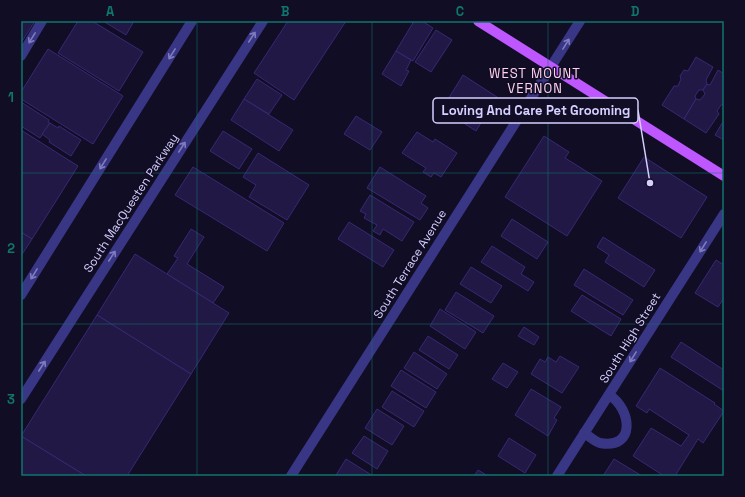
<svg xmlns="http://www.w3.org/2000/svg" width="745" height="497" font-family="'Space Grotesk',sans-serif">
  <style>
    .building { fill: #211846; stroke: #372973 }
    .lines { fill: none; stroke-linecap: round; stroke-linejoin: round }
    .minor { stroke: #383685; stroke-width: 10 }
    .major { stroke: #be57ff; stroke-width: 10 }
    .oneway { stroke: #7f7bbc }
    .grid { fill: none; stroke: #0f766e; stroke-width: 1; stroke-opacity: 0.55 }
    .labels { text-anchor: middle; stroke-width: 3; stroke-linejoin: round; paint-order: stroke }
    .street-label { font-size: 12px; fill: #d5d0ff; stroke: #110d24 }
    .neighbourhood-label { font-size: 13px; letter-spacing: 1px; fill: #ffd2ef; stroke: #110d24 }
    .leader { fill: none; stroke: #d5d0ff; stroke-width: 1.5 }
    .callout-dot { fill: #d5d0ff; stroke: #110d24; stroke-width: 1.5 }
    .callout { fill: #110d24; stroke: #d5d0ff; stroke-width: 1.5 }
    .callout-label { font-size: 13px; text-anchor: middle; font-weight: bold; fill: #d5d0ff }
    .neatline { fill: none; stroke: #0f766e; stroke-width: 1.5 }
    .grid-label { font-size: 13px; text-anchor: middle; font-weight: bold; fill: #0f766e }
  </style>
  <rect width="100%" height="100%" fill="#110d24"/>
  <g class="building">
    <polygon points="21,21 35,21 21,43"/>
    <polygon points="78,21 92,21 143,52 119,91 58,53"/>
    <polygon points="103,21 134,21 126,35"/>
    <polygon points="288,21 346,21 294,100 254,73"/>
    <polygon points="414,21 422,21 433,28 413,61 396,51"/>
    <polygon points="436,30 452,40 431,72 415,62"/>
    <polygon points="48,49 123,96 93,144 21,99 21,92"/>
    <polygon points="396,51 411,60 406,70 409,71 401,86 382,74"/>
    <polygon points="696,57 713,67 706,80 707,84 703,90 699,90 695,96 696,99 684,119 662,105 674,86 678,86 681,79 680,76 684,70 688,71"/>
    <polygon points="718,70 724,74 724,104 721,105 717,111 719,114 706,133 684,119 696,99 700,100 705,94 703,90 707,84 710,85"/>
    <polygon points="463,75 497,97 476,131 442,109"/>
    <polygon points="257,79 282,95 269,114 244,99"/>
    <polygon points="244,99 293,130 279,151 231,120"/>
    <polygon points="21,102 49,120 48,122 50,123 40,138 21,126"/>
    <polygon points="356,116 382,132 370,150 344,134"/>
    <polygon points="724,120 724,140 715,135"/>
    <polygon points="50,123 58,128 59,126 81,140 71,156 49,142 50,140 42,134"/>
    <polygon points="21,130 78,166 32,239 21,232"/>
    <polygon points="223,131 252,149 239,169 210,151"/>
    <polygon points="417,132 433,142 435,139 457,153 441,177 434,173 431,177 423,172 426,168 402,153"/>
    <polygon points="544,136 569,152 565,158 602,181 567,236 505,197"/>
    <polygon points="258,153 309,185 287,220 249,197 256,185 243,177"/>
    <polygon points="644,157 707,197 681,238 618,198"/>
    <polygon points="193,167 284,223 267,251 175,195"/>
    <polygon points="380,167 426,196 421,203 428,208 420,220 367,188"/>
    <polygon points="370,195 414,222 402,241 383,229 380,235 373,231 377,225 364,218 366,214 360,211"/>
    <polygon points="512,219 548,242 537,259 501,236"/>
    <polygon points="349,222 394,250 383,267 338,239"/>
    <polygon points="191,229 204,237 187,264 224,287 213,303 167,274 178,258 174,256"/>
    <polygon points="21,232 32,239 21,256"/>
    <polygon points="603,237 655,270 644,287 605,262 609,255 597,247"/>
    <polygon points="492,246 525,267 521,274 534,282 528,291 481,262"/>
    <polygon points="135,254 229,313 191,374 97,315"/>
    <polygon points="716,260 724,265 724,298 718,307 695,293"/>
    <polygon points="471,267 502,286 491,303 460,284"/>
    <polygon points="584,269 633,300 623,315 574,285"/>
    <polygon points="456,292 494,316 483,333 445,310"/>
    <polygon points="582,295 621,319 611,336 571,311"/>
    <polygon points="440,309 476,332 465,349 430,326"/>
    <polygon points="97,315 191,374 127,476 86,476 21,436"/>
    <polygon points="524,327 539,337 534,345 518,336"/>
    <polygon points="428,336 458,355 449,369 419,350"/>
    <polygon points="681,342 724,370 724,391 671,357"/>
    <polygon points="414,352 447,374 437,389 404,368"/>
    <polygon points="560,356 579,367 562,393 531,374 540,359 545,362 548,357 556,362"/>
    <polygon points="503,363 518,372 507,388 492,379"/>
    <polygon points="660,368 715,403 714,404 724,411 703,443 698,439 675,476 664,476 633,456 651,428 681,446 689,435 649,409 647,413 636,406"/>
    <polygon points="401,370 436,392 426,408 391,386"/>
    <polygon points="531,389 561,407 554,418 557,420 548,436 515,415"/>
    <polygon points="392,391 424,411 414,427 382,407"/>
    <polygon points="377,409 404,426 392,445 365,428"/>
    <polygon points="21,436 86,476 21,476"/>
    <polygon points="364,436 388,451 377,469 352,453"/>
    <polygon points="509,438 536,455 525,473 498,456"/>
    <polygon points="346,459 373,476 337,476 336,475"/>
    <polygon points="614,459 642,476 603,476"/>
    <polygon points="478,470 488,476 474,476"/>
  </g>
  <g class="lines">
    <g class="minor">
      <polyline points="21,56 42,21"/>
      <polyline points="21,295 192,21"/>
      <polyline points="21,399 263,21"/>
      <path d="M 584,433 C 589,436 595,442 600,443 C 636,450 632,409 609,395"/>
      <polyline points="291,476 580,21"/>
      <polyline points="557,476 724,214"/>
    </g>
    <polyline class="major" points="478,21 724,176"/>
  </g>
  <defs><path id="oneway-shaft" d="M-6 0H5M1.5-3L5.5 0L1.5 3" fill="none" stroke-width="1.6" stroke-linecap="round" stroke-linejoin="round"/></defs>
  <g class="oneway">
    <use href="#oneway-shaft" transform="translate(252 37) rotate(-57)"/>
    <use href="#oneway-shaft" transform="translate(32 38) rotate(122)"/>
    <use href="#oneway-shaft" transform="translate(566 44) rotate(-58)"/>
    <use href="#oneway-shaft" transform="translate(172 54) rotate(122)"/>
    <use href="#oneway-shaft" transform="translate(182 147) rotate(-57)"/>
    <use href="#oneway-shaft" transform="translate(103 164) rotate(122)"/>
    <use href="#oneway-shaft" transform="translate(703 247) rotate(122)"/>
    <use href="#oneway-shaft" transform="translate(112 256) rotate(-57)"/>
    <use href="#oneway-shaft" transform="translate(34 274) rotate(122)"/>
    <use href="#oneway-shaft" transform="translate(633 357) rotate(122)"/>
    <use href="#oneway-shaft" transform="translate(42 366) rotate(-57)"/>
  </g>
  <path class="grid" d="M 197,21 L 197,476M 372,21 L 372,476M 548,21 L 548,476M 21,173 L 724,173M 21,324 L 724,324"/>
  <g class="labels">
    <g class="street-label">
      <text transform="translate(131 203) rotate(-57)" y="4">South MacQuesten Parkway</text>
      <text transform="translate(410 264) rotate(-58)" y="4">South Terrace Avenue</text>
      <text transform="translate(630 338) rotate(-58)" y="4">South High Street</text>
    </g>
    <g class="neighbourhood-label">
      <text x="535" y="78">WEST MOUNT<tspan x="535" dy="15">VERNON</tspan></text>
    </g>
  </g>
  <path class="leader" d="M650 183L638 110"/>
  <circle class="callout-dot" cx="650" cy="183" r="4"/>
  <rect class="callout" x="433" y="98" width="205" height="25" rx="4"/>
  <g class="callout-label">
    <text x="536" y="115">Loving And Care Pet Grooming</text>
  </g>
  <rect width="745" height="497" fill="none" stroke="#110d24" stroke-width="44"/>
  <rect x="22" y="22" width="701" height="453" class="neatline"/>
  <g class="grid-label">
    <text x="110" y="16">A</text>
    <text x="285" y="16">B</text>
    <text x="460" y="16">C</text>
    <text x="635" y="16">D</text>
    <text x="11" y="102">1</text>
    <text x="11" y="253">2</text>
    <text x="11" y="404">3</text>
  </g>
</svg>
